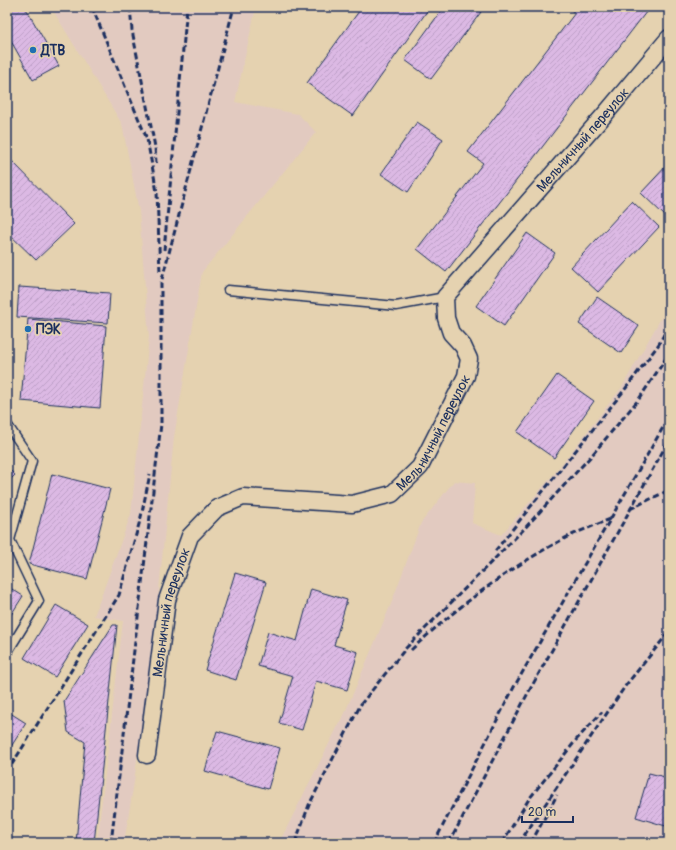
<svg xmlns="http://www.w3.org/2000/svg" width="676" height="850" font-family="Pangolin,sans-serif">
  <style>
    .built { fill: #e2cac0 }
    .building { fill: url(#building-hatch); stroke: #1b2f5e }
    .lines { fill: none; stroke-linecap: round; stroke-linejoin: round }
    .lane-casing { stroke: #1b2f5e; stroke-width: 11 }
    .street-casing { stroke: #1b2f5e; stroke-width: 19 }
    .lane { stroke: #e5d2b0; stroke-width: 8 }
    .street { stroke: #e5d2b0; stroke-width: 16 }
    .rail { stroke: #1b2f5e; stroke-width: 3; stroke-dasharray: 6 3; stroke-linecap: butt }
    .poi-dot { fill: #1f6fb2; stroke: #e5d2b0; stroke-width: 1.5 }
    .labels { text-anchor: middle; stroke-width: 3.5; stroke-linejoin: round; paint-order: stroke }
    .poi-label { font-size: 14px; font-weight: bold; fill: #1b2f5e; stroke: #e5d2b0; text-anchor: start }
    .street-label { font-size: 14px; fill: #1b2f5e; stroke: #e5d2b0 }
  </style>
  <defs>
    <pattern id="building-hatch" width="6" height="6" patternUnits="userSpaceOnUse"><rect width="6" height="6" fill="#dcb9e4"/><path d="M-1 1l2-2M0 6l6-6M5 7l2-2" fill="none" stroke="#bc9fc6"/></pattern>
  </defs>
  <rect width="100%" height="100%" fill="#e5d2b0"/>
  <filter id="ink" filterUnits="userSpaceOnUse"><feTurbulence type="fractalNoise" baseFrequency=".025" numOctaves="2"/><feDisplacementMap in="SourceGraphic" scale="8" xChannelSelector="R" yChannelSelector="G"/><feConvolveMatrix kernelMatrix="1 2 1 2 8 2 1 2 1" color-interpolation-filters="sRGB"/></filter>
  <g filter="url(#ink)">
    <g class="built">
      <polygon points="51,7 256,7 235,102 298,114 316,132 202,272 174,437 157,610 134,782 124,843 97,843 123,621 94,616 131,514 149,337 139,211 122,124"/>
      <polygon points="669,304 669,843 279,843 346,710 391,604 421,523 454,481 475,483 472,523 501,535 554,474 622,387"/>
    </g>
    <g class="building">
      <polygon points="7,7 25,7 59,66 33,80 7,34"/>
      <polygon points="362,7 430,7 353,116 307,83"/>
      <polygon points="444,7 474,7 481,12 431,79 405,60"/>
      <polygon points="567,7 650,7 446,272 417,249 483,163 468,152 575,13"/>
      <polygon points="417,122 443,139 408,192 381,174"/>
      <polygon points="7,156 74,224 36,260 7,232"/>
      <polygon points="669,163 669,212 665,216 641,193"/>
      <polygon points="632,201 659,227 598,292 571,267"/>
      <polygon points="527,233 555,253 504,326 476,306"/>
      <polygon points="19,287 110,293 108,323 17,317"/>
      <polygon points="597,297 639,326 621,353 579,324"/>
      <polygon points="28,319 106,326 100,408 21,401"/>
      <polygon points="557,375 594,401 554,458 517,432"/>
      <polygon points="7,467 15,475 7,483"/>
      <polygon points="52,474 110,489 87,579 29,564"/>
      <polygon points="235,573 266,582 236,680 205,670"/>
      <polygon points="7,586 23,596 7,621"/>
      <polygon points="311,589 347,600 334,645 358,652 347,690 316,681 302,730 279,723 293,676 258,666 268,632 297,641"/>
      <polygon points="56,605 88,624 55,677 24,658"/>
      <polygon points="113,625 117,625 94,843 76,843 85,742 68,732 64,701"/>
      <polygon points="669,660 669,674 665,673"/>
      <polygon points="7,711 26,723 7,753"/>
      <polygon points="217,731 280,748 268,789 205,771"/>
      <polygon points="649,773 669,778 669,827 636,817"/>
    </g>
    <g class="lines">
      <defs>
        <g id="lane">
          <polyline points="228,290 396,306 445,297"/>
          <polyline points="7,424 32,461 10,540 39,601 7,653"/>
        </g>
        <g id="street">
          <path id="s1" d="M 147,755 L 167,600 L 190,536 L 217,508 L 243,497 L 352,504 L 392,494 L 420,467 L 466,376 L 469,359 L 463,346 L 451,333 L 446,318 L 445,297 L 606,113 L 669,38"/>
        </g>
      </defs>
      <use href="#lane" class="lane-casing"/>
      <use href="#street" class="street-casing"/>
      <use href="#lane" class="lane"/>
      <use href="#street" class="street"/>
      <g class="rail">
        <polyline points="92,7 147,139 157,192 160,273"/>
        <polyline points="130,7 132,30 155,147 156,163"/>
        <polyline points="164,250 187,7"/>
        <polyline points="630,509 669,490"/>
        <polyline points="495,551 626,388 659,344 669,325"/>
        <path d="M 411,650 C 456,608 506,570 560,541 C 576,532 594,526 610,519"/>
        <polyline points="7,772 119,595 141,517 150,474"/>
        <polyline points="111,843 161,424 161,283 234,7"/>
        <polyline points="295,843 309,805 361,704 406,648 524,529 592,455 639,399 669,354"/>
        <polyline points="434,843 514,687 669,417"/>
        <polyline points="449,843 528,693 669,440"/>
        <polyline points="502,843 529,799 577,739 602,712"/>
        <polyline points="519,843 626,685 669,632"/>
        <polyline points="531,843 557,795"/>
      </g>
    </g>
  </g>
  <g class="poi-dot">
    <circle cx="33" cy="50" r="4"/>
    <circle cx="28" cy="329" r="4"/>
  </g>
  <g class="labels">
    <g class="poi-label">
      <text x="41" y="55">ДТВ</text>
      <text x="36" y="334">ПЭК</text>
    </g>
    <g class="street-label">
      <text dy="5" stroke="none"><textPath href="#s1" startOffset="878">Мельничный переулок</textPath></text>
      <text dy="5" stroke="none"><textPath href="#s1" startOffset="517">Мельничный переулок</textPath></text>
      <text dy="5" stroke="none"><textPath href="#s1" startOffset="145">Мельничный переулок</textPath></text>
    </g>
  </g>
  <rect width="676" height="850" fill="none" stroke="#e5d2b0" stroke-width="24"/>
  <rect x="12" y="12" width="652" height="826" fill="none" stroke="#1b2f5e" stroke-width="1.5" filter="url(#ink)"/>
  <path d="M522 816v6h51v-6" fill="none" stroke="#1b2f5e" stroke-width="2"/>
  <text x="528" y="816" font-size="12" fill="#1b2f5e" stroke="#e5d2b0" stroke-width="3" paint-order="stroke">20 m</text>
</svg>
